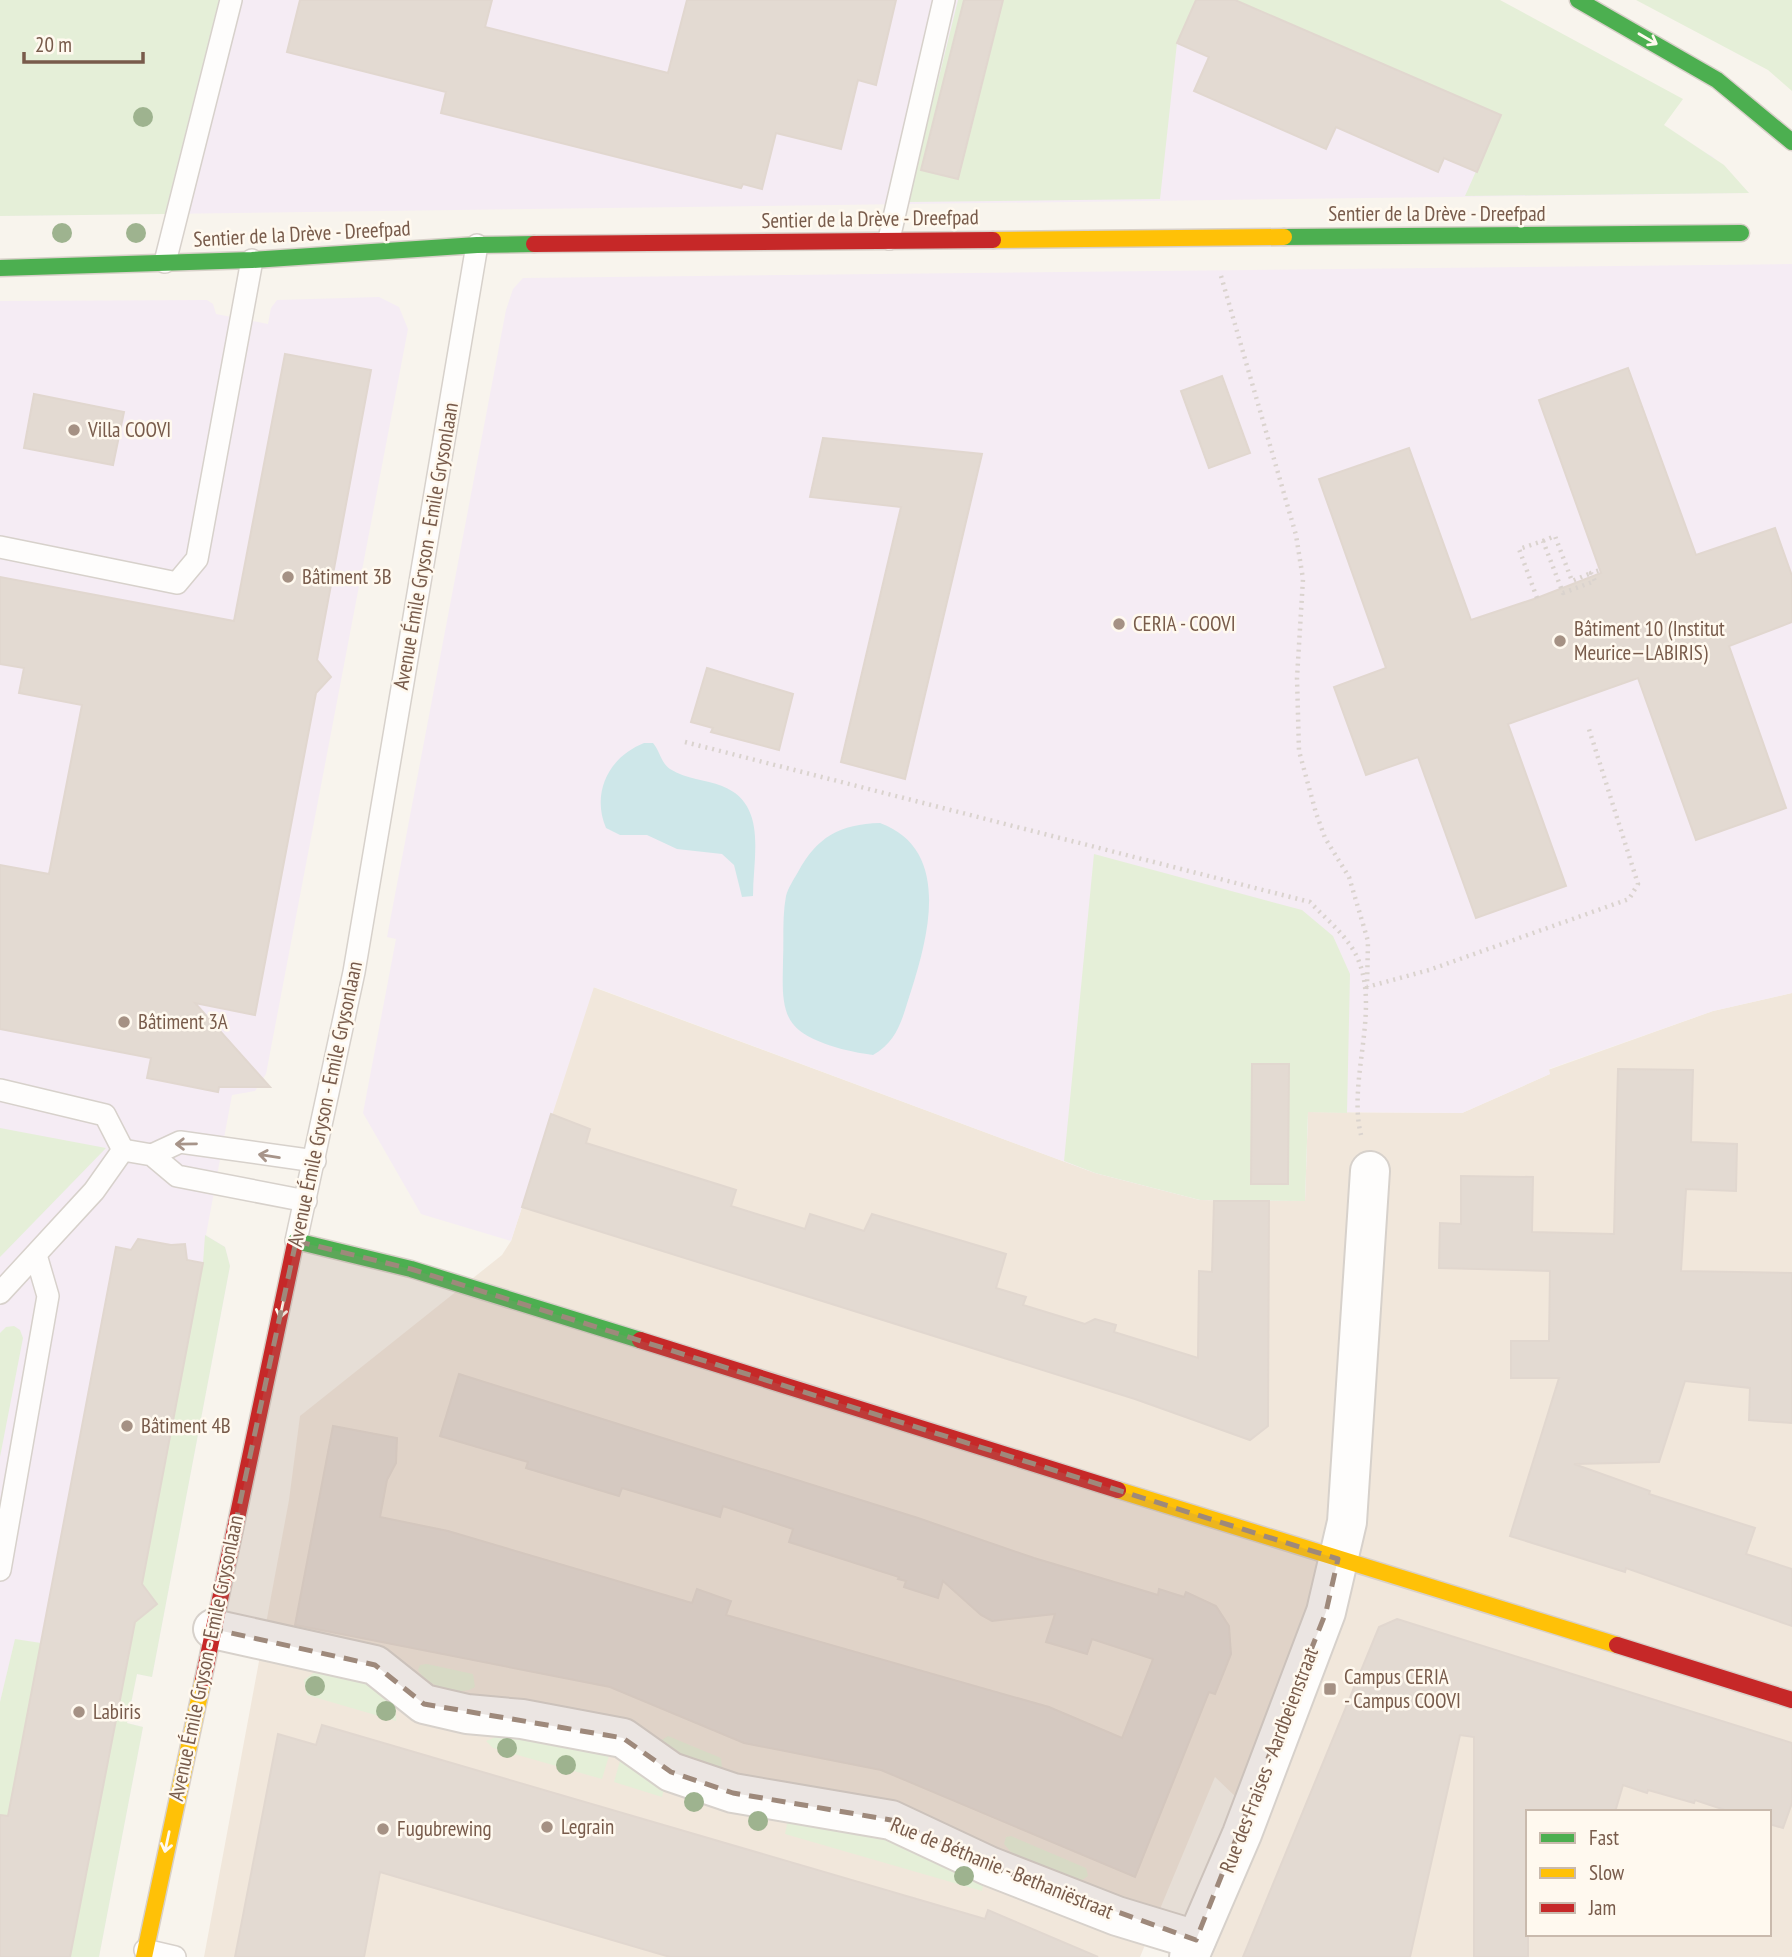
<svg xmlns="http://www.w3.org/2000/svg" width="1792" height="1957" font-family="'PT Sans Narrow',sans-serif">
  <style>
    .residential { fill: #f1e7db; fill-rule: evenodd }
    .education { fill: #f5ecf4 }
    .green { fill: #e5efd8 }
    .water { fill: #cee7e9 }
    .building { fill: #e3dad2; stroke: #e1d7cf; stroke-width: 2 }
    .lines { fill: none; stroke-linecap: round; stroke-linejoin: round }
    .lane-casing { stroke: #d7d1cb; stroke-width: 24 }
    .street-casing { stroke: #d7d1cb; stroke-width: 42 }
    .fast-casing { stroke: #d8d0c9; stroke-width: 19 }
    .slow-casing { stroke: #d8d0c9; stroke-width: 19 }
    .jam-casing { stroke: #d8d0c9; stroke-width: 19 }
    .path { stroke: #dad3ce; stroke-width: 4.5; stroke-dasharray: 2 5; stroke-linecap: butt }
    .lane { stroke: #fefdfc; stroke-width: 21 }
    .street { stroke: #fefdfc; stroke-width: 38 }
    .fast { stroke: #4caf50; stroke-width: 16 }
    .slow { stroke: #ffc107; stroke-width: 16 }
    .jam { stroke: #c62828; stroke-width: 16 }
    .tree { fill: #9eb38f }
    .oneway { stroke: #fff9ef }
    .oneway2 { stroke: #a79489 }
    .marked { fill: #9e897b; fill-opacity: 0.2; stroke: #9e897b; stroke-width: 5; stroke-dasharray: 14 9; stroke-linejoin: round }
    .poi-dot { fill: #a59184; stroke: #fff9ef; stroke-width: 2.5 }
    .labels { text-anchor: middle; stroke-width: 5; stroke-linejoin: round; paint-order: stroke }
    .street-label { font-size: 21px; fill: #785b4b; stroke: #fff9ef }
    .poi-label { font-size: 21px; fill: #785b4b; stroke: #fff9ef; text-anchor: start }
  </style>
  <rect width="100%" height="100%" fill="#f8f4ed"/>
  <path class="residential" d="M 593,987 L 1095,1173 L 1200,1200 L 1305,1201 L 1308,1112 L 1462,1113 L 1550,1074 L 1548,1070 L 1713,1011 L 1792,993 L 1792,1957 L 1212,1957 L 1262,1822 L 1215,1777 L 1140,1957 L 204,1957 L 289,1500 L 300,1416 L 502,1255 L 511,1241 ZM 1528,1812 L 1769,1812 L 1769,1934 L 1528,1934 Z"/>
  <g class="education">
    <polygon points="0,0 1382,0 1712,156 1749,193 0,216"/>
    <polygon points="1792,264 1792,993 1713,1011 1549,1069 1550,1074 1462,1113 1308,1112 1305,1201 1200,1200 1095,1173 594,987 511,1241 421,1214 363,1113 396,939 387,937 506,310 513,289 523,278"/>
    <polygon points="379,297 399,307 408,329 266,1074 255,1091 232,1095 206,1235 225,1247 230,1266 152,1677 137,1674 127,1723 143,1727 99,1957 0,1957 0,301 207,300 213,304 216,314 268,324 271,308 277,300"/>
  </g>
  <g class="green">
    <polygon points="0,0 219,0 165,214 0,216"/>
    <polygon points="958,0 1196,0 1177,43 1160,199 908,202"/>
    <polygon points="1235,0 1500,0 1683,99 1664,125 1724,165 1749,193 1465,196 1501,115"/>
    <polygon points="1636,0 1792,0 1792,91 1768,70"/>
    <polygon points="1094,854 1302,910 1333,936 1350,974 1347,1113 1308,1112 1305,1201 1200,1200 1095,1173 1064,1161"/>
    <polygon points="0,1128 106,1148 0,1257"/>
    <polygon points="205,1235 225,1247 230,1266 152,1677 137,1674 127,1723 143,1727 99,1957 70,1957 203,1263"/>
    <polygon points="14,1326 20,1330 23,1338 0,1457 0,1333 6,1327"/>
    <polygon points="15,1639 41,1643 8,1816 0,1815 0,1702"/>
    <path d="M 427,1664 L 473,1674 L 475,1687 C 458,1698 427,1686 418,1670 L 420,1665 Z"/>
    <polygon points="316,1671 367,1678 395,1703 396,1721 307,1695 304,1680"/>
    <polygon points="500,1735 611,1749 602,1779 493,1748 486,1741"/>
    <polygon points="668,1736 721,1758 722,1768 716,1770 662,1747 662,1740"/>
    <polygon points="622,1754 664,1789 662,1797 614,1782"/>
    <polygon points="788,1820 860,1826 984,1881 982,1891 785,1834"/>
    <polygon points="1011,1836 1086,1868 1088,1876 1079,1882 1016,1858 1004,1844 1006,1837"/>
  </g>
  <g class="water">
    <path d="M 644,743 L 653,743 C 660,751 661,763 670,769 C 687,780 705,779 722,786 C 768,804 753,856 753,896 L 742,897 L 734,865 L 722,854 L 677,849 L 647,835 L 620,835 L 606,828 C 591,792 609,757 644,743 Z"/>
    <path d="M 880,823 C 951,849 929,934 912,988 C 903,1014 900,1040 873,1055 C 850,1052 808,1043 793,1024 C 780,1008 783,980 783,961 C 784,940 782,917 786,896 C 788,888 794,879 798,872 C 817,837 840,824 880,823 Z"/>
  </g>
  <g class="building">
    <polygon points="300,0 492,0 485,27 668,73 687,0 896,0 876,85 858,80 841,149 776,133 762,189 743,184 741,188 441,113 446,92 287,52"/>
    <polygon points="964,0 1003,0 958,179 921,170"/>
    <polygon points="1196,0 1235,0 1501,115 1477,172 1444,158 1438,172 1336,127 1326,149 1194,91 1209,57 1177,43"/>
    <polygon points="285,354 371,370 317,660 331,677 316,693 255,1015 195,1003 270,1087 219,1087 218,1092 147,1078 151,1058 0,1029 0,865 49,874 82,705 19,693 24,668 0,664 0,577 234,621"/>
    <polygon points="1628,368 1696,555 1775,528 1792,576 1792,622 1729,646 1786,808 1696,840 1638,678 1508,724 1566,886 1476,918 1418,757 1366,775 1334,687 1386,668 1319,479 1409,448 1471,620 1537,598 1601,573 1539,400"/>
    <polygon points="1222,376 1250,453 1209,468 1181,391"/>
    <polygon points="34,394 124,412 113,465 24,448"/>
    <polygon points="823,438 982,454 905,779 841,762 901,507 810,497"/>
    <polygon points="707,668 793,694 779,750 711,732 713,728 691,722"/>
    <polygon points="1252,1064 1289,1064 1288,1184 1251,1184"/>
    <polygon points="1618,1069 1693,1070 1691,1142 1737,1144 1736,1191 1686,1189 1681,1271 1792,1273 1792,1423 1749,1420 1750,1388 1685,1381 1659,1462 1574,1464 1650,1491 1649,1494 1755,1528 1746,1554 1792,1569 1792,1626 1626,1568 1625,1572 1510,1536 1559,1378 1511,1378 1511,1341 1549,1341 1550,1271 1439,1268 1440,1223 1461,1224 1461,1176 1533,1177 1532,1232 1614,1234"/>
    <polygon points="551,1114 590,1129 586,1143 736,1190 731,1206 805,1229 810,1214 864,1231 872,1214 1006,1254 996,1288 1026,1297 1023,1305 1085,1324 1095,1319 1116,1325 1114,1332 1198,1358 1199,1271 1212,1272 1214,1201 1269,1201 1268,1426 1250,1440 1135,1399 522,1207"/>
    <polygon points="138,1239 171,1245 185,1244 187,1260 203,1263 142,1584 157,1604 135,1622 70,1957 0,1957 0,1815 8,1816 116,1247 131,1250"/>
    <polygon points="459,1374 918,1518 1034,1558 1158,1595 1159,1589 1184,1597 1186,1592 1216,1606 1229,1626 1231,1654 1215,1694 1209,1692 1135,1877 881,1770 744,1743 610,1687 295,1625 333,1426 397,1438 396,1463 387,1480 380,1517 448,1531 692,1603 697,1589 731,1601 726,1615 1049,1707 1122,1738 1153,1659 1092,1639 1087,1654 1046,1642 1055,1614 992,1621 981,1615 943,1581 938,1598 904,1587 906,1581 898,1579 899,1577 789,1542 793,1529 723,1506 720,1517 622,1488 619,1496 526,1468 528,1462 440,1436"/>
    <polygon points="1397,1619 1792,1743 1792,1803 1783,1828 1769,1824 1769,1812 1731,1812 1695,1800 1694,1803 1648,1790 1647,1793 1623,1785 1615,1812 1528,1812 1528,1957 1474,1957 1474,1737 1460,1735 1410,1957 1243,1957 1379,1627"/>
    <polygon points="322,1725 985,1919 988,1910 1098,1957 670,1957 380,1872 364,1957 235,1957 278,1734 316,1745"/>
  </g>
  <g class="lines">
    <defs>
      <g id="lane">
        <polyline points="889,239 944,0"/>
        <polyline points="165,262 231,0"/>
        <polyline points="0,547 177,583 197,559 252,260"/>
        <polyline points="0,1090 105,1115 123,1150"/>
        <polyline points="152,1155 180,1142 315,1161"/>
        <polyline points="296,1241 354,972 477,245"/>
        <polyline points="0,1293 94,1191 123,1150 152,1155 177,1176 306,1201"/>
        <polyline points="0,1570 48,1296 36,1255"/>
        <polyline points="145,1950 175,1957"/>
      </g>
      <g id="street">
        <polyline points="213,1629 375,1665 424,1704 467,1714 522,1719 623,1738 671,1772 733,1793 891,1820 989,1866 1117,1916 1196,1940"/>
        <polyline points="1189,1957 1242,1834 1326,1612 1347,1522 1370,1171"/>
      </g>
      <g id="fast">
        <polyline points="1578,0 1717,80 1792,142"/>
        <polyline points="1284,237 1741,233"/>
        <polyline points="0,268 252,260 477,245 534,244"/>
        <polyline points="295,1244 296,1241 411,1269 640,1340"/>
      </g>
      <g id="slow">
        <polyline points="993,240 1284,237"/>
        <polyline points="1118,1490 1617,1645"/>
        <polyline points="144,1957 203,1680"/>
      </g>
      <g id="jam">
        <polyline points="534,244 993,240"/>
        <polyline points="640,1340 1118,1490"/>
        <polyline points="1617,1645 1792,1700"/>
        <polyline points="203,1680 295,1244"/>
      </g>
    </defs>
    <use href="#lane" class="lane-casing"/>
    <use href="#street" class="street-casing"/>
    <use href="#fast" class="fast-casing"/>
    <use href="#slow" class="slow-casing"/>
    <use href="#jam" class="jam-casing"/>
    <g class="path">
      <polyline points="1221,276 1296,535 1303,579 1297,678 1299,751 1316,813 1325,838 1349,877 1368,941 1367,987 1429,970 1629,899 1638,884 1588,726"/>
      <polyline points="1543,541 1555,536 1572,581 1591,573"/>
      <polyline points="1537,598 1519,549 1543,541 1563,593 1595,581 1591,573 1600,570"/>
      <path d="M 685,742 L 1310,902 C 1323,916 1339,929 1350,945 C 1387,997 1346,1076 1361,1135"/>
    </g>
    <use href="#lane" class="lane"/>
    <use href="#street" class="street"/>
    <use href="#fast" class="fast"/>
    <use href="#slow" class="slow"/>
    <use href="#jam" class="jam"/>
  </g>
  <g class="tree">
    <circle cx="143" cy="117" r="10"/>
    <circle cx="62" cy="233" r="10"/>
    <circle cx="136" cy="233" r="10"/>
    <circle cx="315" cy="1686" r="10"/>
    <circle cx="386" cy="1711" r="10"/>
    <circle cx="507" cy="1748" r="10"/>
    <circle cx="566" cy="1765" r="10"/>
    <circle cx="694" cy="1802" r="10"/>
    <circle cx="758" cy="1821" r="10"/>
    <circle cx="964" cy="1876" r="10"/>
  </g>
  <defs><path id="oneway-shaft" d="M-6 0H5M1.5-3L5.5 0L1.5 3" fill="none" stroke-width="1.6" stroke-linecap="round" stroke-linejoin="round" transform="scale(1.75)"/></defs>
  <g class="oneway">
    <use href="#oneway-shaft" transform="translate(1648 39) rotate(30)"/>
    <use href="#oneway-shaft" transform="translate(282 1308) rotate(102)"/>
    <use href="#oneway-shaft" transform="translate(167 1842) rotate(102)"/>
  </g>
  <g class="oneway2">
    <use href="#oneway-shaft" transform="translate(186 1144) rotate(179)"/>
    <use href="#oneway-shaft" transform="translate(269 1156) rotate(-171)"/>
  </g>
  <path class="marked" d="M 296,1241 L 411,1269 L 1338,1559 L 1326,1612 L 1196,1940 L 989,1866 L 891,1820 L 733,1793 L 671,1772 L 623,1738 L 424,1704 L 375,1665 L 213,1629 Z"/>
  <g class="poi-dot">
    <circle cx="74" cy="430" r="7"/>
    <circle cx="288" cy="577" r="7"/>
    <circle cx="1119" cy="624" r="7"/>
    <circle cx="1560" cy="641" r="7"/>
    <circle cx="124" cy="1022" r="7"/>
    <circle cx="127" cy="1426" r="7"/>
    <rect x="1323" y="1682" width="14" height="14" rx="3.5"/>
    <circle cx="79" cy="1712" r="7"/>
    <circle cx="547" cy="1827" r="7"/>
    <circle cx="383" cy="1829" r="7"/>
  </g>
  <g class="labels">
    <g class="street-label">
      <text x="1437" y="221">Sentier de la Drève - Dreefpad</text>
      <text transform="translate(870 219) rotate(-1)" y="7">Sentier de la Drève - Dreefpad</text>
      <text transform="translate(302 234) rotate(-3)" y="7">Sentier de la Drève - Dreefpad</text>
      <text transform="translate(426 546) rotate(-80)" y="7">Avenue Émile Gryson - Emile Grysonlaan</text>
      <text transform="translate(325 1104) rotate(-78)" y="7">Avenue Émile Gryson - Emile Grysonlaan</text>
      <text transform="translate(206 1658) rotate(-78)" y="7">Avenue Émile Gryson - Emile Grysonlaan</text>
      <text transform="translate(1269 1760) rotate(-69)" y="7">Rue des Fraises - Aardbeienstraat</text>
      <text transform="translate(1002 1868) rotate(22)" y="7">Rue de Béthanie - Bethaniëstraat</text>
    </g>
    <g class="poi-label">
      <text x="88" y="437">Villa COOVI</text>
      <text x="302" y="584">Bâtiment 3B</text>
      <text x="1133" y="631">CERIA - COOVI</text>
      <text x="1574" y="636">Bâtiment 10 (Institut<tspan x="1574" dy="24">Meurice—LABIRIS)</tspan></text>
      <text x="138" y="1029">Bâtiment 3A</text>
      <text x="141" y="1433">Bâtiment 4B</text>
      <text x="1344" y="1684">Campus CERIA<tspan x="1344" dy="24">- Campus COOVI</tspan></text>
      <text x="93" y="1719">Labiris</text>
      <text x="561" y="1834">Legrain</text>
      <text x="397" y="1836">Fugubrewing</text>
    </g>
  </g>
  <rect x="1526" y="1810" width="245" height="126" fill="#fff9ef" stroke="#c9baad" stroke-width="2"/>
  <rect x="1540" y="1833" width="35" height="10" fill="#4caf50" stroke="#c9baad" stroke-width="2"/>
  <text x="1589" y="1845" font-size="21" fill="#785b4b">Fast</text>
  <rect x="1540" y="1868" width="35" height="10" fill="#ffc107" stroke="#c9baad" stroke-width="2"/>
  <text x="1589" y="1880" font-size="21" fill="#785b4b">Slow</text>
  <rect x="1540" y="1903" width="35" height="10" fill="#c62828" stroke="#c9baad" stroke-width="2"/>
  <text x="1589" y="1915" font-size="21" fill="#785b4b">Jam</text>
  <path d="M24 52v10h119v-10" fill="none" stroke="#785b4b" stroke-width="3.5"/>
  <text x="35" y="52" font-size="21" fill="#785b4b" stroke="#fff9ef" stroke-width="5" paint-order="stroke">20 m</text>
</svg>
